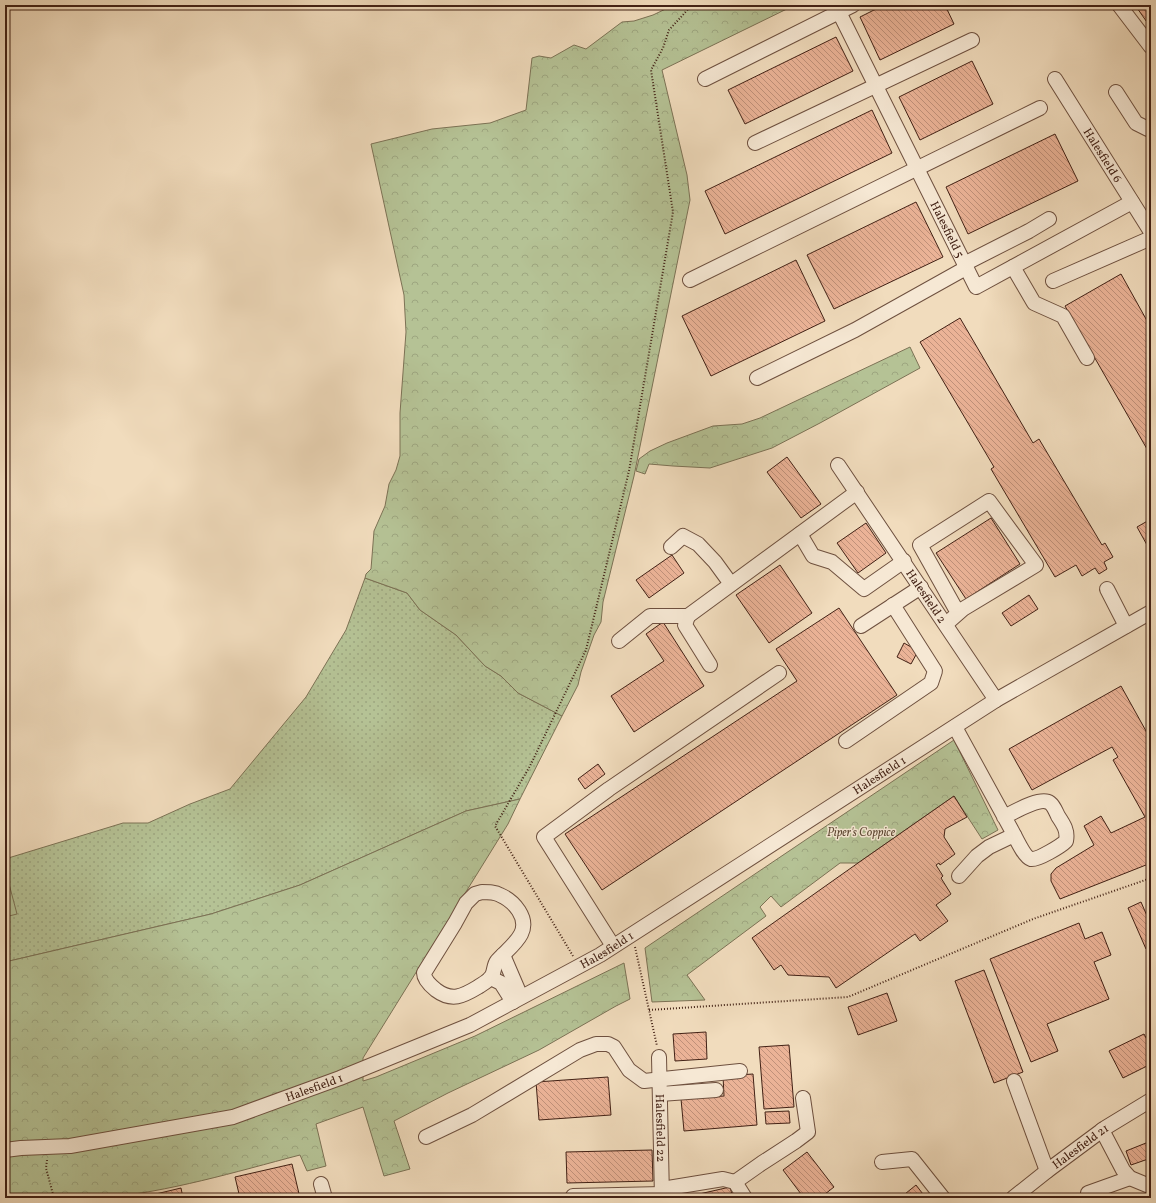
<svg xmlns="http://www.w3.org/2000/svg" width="1156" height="1203" font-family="Vollkorn,serif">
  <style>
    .grass { fill: url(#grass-dots); stroke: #7c7255 }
    .forest { fill: url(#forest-crowns); stroke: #7c7255 }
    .pitch { fill: #b5c295; stroke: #7c7255 }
    .building { fill: url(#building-back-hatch); stroke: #422115 }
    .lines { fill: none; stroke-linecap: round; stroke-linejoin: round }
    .minor-casing { stroke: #6e503f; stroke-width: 16 }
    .path { stroke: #422115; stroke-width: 2; stroke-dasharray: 1 2; stroke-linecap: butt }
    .minor { stroke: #f6e8d4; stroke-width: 14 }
    .labels { text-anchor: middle; stroke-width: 3; stroke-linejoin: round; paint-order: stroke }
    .street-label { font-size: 12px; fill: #422115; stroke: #f6e8d4 }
    .park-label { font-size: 12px; font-style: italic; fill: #5f4935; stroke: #f6e8d4 }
  </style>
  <defs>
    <pattern id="grass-dots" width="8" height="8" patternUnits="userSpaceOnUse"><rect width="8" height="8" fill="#b5c295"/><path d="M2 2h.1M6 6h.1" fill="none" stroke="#9da680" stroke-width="1.8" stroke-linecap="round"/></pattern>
    <pattern id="forest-crowns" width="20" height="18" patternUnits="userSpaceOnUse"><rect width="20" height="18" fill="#b5c295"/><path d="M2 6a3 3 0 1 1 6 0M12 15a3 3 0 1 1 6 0" fill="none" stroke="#9da680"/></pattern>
    <pattern id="building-back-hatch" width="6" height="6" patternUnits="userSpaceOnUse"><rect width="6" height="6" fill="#ebb397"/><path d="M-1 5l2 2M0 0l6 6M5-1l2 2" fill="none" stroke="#c0917a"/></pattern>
  </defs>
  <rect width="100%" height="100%" fill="#f1dcbd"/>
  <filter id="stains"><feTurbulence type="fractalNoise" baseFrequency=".005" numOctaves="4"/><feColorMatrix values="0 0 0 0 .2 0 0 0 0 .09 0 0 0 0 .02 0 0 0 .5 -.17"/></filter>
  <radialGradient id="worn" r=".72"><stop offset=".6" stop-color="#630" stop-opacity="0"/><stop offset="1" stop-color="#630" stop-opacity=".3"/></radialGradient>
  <polygon class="grass" points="365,578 407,593 420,610 456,635 485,666 501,676 518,693 562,716 520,799 466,811 300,885 211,914 5,962 5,859 123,823 148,823 190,804 230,789 306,697 346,630"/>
  <g class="forest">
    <polygon points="674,5 795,5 662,70 687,175 690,200 634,476 603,602 601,622 594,635 581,672 578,685 562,716 518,693 501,676 485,666 456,635 420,610 407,593 365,578 366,574 371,569 374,531 385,506 389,484 396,470 400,456 400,413 406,332 404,295 371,144 432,129 490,123 526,110 532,58 539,56 551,58 574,45 586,49 622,22 634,21 653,15"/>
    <polygon points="910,347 920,368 820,423 772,448 710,468 673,466 649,464 645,474 636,471 639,459 650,451 667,443 713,426 742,424 760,418"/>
    <polygon points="954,740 998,830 982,839 954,796 858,863 840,863 781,907 771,896 760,907 766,916 687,975 705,1000 652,1002 645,948"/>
    <path d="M 520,799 L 508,824 L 363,1058 L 363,1081 L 376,1077 L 475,1036 L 624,963 L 630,999 L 616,1006 L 539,1050 L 448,1093 L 394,1121 L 410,1169 L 384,1176 L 363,1107 L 316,1124 L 326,1166 L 307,1171 L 300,1155 C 235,1172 169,1192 102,1198 L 5,1198 L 5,962 L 211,914 L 300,885 L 466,811 Z"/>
  </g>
  <polygon class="pitch" points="8,880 17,914 5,917 5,881"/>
  <g class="building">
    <polygon points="884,5 945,5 954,24 880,60 860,17"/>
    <polygon points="1135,5 1151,5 1151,28"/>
    <polygon points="836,37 853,71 745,124 728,90"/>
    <polygon points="972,61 993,104 920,140 899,97"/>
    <polygon points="872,110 892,153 725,234 705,191"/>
    <polygon points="1055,134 1078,181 968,234 946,187"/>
    <polygon points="916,202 943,257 834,309 807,255"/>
    <polygon points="796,260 825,321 711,376 682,316"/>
    <polygon points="1121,274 1151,328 1151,456 1065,306"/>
    <polygon points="960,318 1033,443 1039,439 1102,545 1105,543 1113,557 1104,562 1107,569 1099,574 1095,568 1082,576 1076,565 1055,577 991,469 994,467 920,342"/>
    <polygon points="787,457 821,504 801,518 767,472"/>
    <polygon points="991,518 1020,564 966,599 936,553"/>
    <polygon points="1151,519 1151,543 1147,545 1137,527"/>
    <polygon points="866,523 886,553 858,573 837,543"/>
    <polygon points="672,555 684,573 649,598 636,580"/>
    <polygon points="780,565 812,613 769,643 736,595"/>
    <polygon points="1029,595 1038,609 1011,626 1002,613"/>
    <polygon points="839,608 897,695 602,890 565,834 797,681 776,649"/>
    <polygon points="663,622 704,686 634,732 611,696 664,661 646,634"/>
    <polygon points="904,643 918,651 911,664 897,657"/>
    <polygon points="1121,686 1151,740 1151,863 1060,899 1051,881 1051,874 1056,868 1094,845 1084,826 1101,816 1111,833 1145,817 1113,760 1118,757 1112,747 1032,790 1009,749"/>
    <polygon points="598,764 605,774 585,789 578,779"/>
    <polygon points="954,796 967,817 945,829 944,837 955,854 940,865 939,863 936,865 943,876 941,878 951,894 936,905 948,921 920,941 915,934 836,988 829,977 788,975 781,965 774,970 752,938 858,863"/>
    <polygon points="1141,902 1151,925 1151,947 1146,949 1128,908"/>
    <polygon points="1079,923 1085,939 1102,932 1111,955 1094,962 1109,999 1047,1024 1058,1051 1031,1062 990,959"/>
    <polygon points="984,970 1023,1072 994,1083 955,981"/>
    <polygon points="887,993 897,1021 858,1035 848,1007"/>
    <polygon points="706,1032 707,1059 675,1061 673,1034"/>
    <polygon points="1144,1034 1151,1047 1151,1064 1123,1078 1109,1051"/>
    <polygon points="789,1045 794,1107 764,1109 759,1047"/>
    <polygon points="753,1074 757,1125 684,1131 681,1099 724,1096 723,1076"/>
    <polygon points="608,1077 611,1115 539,1120 536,1082"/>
    <polygon points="789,1111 790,1123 766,1124 765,1112"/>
    <polygon points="1151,1141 1151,1158 1131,1165 1126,1151"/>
    <polygon points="652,1150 653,1181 567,1183 566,1152"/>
    <polygon points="807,1152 834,1187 820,1198 804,1198 783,1170"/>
    <polygon points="292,1164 300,1198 240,1198 235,1177"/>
    <polygon points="916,1185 926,1198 900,1198"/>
    <polygon points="730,1187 733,1198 686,1198 686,1197"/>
    <polygon points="181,1188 183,1198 139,1198"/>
    <polygon points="377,1195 378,1198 362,1198"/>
  </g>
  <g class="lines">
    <defs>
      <g id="minor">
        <polyline points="1119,5 1151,47"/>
        <path id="s1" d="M 839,12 L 976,287 L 1132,202"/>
        <polyline points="705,79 853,5"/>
        <path id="s2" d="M 1055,79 L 1151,232"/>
        <polyline points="1116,92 1136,123 1148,129 1151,128"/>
        <polyline points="755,143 972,40"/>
        <polyline points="964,264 1029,231 1049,219"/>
        <polyline points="1013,267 1034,303 1063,316 1087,358"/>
        <polyline points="690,280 1040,108"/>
        <polyline points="1053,281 1151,238"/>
        <polyline points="757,378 855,330 966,268"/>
        <path id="s3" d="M 838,465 L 996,700"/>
        <polyline points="800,534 813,556 832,562 864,589 904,561"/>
        <polyline points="671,547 683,536 698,544 715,562 731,584"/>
        <polyline points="1107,589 1126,626"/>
        <polyline points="688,616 857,492"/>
        <polyline points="688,616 685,625 710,665"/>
        <polyline points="946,624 963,609 1036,565 989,501 920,545 958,613"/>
        <polyline points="861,626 921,587"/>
        <polyline points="619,641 650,616 688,616"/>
        <path d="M 955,727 C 974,761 992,795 1011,829 C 1015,836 1024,857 1031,859 C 1038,860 1061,846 1066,841 C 1068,831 1064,825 1058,816 C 1056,812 1054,806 1050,803 C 1041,796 1014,812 1004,817"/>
        <polyline points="846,741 931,683 935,671 893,605"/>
        <polyline points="959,876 977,856 989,847 1014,835"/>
        <path d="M 482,892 C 489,892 495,892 500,895 C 514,901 529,918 521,934 C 516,944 505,952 497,961 C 493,966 495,974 490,978 C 487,982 482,984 478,987 C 463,996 452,1002 436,990 C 431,986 424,980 424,973 L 455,923 L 466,903 L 475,894 Z"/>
        <polyline points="613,946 544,837 609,789 779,673"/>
        <polyline points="503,955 521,997"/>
        <polyline points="491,978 501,983 513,1002"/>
        <path id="s4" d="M 659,1057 L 662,1198"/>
        <polyline points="1014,1081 1047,1171"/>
        <polyline points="660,1094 716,1090"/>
        <polyline points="1102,1130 1123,1170 1130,1178 1147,1185 1151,1183"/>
        <polyline points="426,1137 472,1115 580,1050 596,1044 608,1044 614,1047 629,1070 644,1081 740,1071"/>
        <path id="s5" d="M 5,1150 L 21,1148 L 70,1146 L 233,1117 L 340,1078 L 470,1025 L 600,955 L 996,700 L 1151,612"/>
        <polyline points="882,1162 912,1159 943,1198"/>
        <polyline points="735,1182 762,1163 796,1141 808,1132 803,1098"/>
        <polyline points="321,1184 325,1198"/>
        <polyline points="662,1189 723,1179 735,1182 745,1198"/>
        <polyline points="1088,1193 1130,1178"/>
        <polyline points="573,1196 662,1194"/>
        <path id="s6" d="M 1013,1198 L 1047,1171 L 1105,1128 L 1151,1100"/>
      </g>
    </defs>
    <use href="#minor" class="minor-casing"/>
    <g class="path">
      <polyline points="635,947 657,1046"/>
      <polyline points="573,956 495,826 530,766 586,650 629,471 673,212 651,70 663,48 669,30 692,5"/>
      <polyline points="649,1010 848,997 1033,919 1151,878"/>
      <polyline points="47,1160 46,1168 54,1198"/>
    </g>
    <use href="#minor" class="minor"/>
  </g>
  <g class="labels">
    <g class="street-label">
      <text dy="4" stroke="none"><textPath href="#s2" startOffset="90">Halesfield 6</textPath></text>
      <text dy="4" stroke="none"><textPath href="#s1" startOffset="243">Halesfield 5</textPath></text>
      <text dy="4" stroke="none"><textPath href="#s3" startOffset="158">Halesfield 2</textPath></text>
      <text dy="4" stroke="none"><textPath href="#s5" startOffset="965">Halesfield 1</textPath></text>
      <text dy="4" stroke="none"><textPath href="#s5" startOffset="641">Halesfield 1</textPath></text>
      <text dy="4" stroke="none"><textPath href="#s5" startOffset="317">Halesfield 1</textPath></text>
      <text dy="4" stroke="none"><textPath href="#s4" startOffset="71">Halesfield 22</textPath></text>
      <text dy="4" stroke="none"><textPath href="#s6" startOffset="85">Halesfield 21</textPath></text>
    </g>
    <g class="park-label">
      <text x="861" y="836">Piper's Coppice</text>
    </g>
  </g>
  <rect width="1156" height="1203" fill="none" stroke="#f1dcbd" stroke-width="20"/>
  <rect x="6" y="6" width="1144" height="1191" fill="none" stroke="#422115" stroke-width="2"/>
  <rect x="10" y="10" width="1136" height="1183" fill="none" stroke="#422115"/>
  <rect width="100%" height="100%" filter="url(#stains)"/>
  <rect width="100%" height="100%" fill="url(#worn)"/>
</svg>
